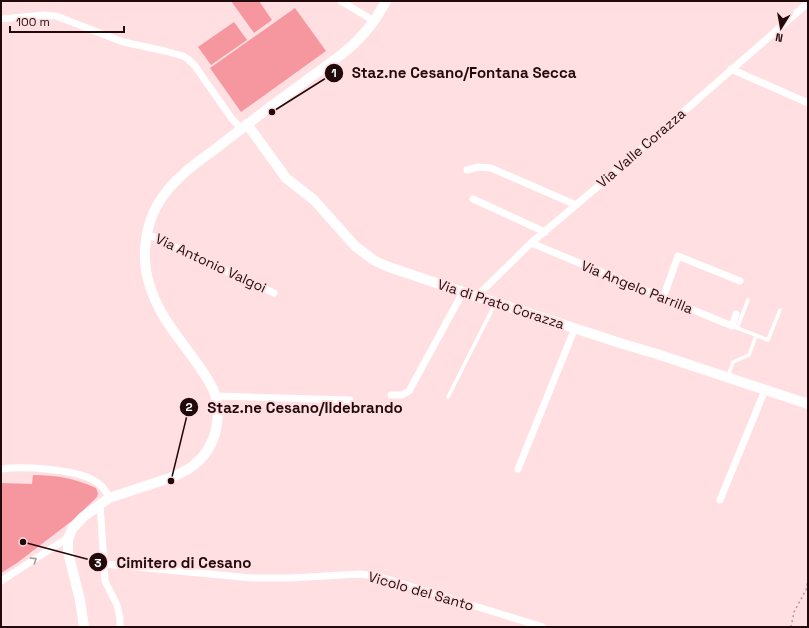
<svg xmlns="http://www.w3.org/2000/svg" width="809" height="628" font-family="'Space Grotesk',sans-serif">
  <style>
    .green { fill: #f6979f }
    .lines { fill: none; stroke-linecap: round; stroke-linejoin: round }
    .path { stroke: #b7999b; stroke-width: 1.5; stroke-dasharray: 2 3; stroke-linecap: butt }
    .lane { stroke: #fff; stroke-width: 3.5 }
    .street { stroke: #fff; stroke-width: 7 }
    .secondary { stroke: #fff; stroke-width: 10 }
    .oneway { stroke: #a79d9e }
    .labels { text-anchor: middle; stroke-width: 4; stroke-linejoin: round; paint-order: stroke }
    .street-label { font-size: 14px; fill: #22090c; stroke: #ffdfe1 }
    .leader { fill: none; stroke: #22090c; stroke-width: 1.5 }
    .callout-dot { fill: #22090c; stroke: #ffdfe1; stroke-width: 1.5 }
    .mark-label { font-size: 12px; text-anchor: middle; font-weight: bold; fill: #fff }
    .callout-label { font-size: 15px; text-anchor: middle; font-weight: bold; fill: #22090c; stroke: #ffdfe1; stroke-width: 4; stroke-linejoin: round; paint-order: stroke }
  </style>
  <rect width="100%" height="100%" fill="#ffdfe1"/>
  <g class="green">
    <polygon points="231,1 259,1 272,20 254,33"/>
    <polygon points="295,8 326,51 241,112 210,68"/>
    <polygon points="234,22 247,40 211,65 198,47"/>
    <path d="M 33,475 C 57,475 73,478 96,488 L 98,493 L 97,497 L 73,520 L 17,563 L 1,573 L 1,483 L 32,484 Z"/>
  </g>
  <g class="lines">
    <polyline class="path" points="791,627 794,612 806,590 808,579"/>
    <g class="lane">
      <polyline points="732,326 768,340 780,310"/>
      <polyline points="737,328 748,300"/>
      <polyline points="728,376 733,362 749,355 756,336"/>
      <polyline points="448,397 495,304"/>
    </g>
    <g class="street">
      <polyline points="341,1 374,21"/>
      <polyline points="1,19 44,15 56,16 123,42 165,51 183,56 188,59 195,66 232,119 241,128"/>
      <polyline points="731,69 808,103"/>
      <polyline points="467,170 478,167 491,168 576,205"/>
      <polyline points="473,199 545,232"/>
      <polyline points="147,234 274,293"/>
      <polyline points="531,243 732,326 736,314"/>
      <polyline points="477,296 531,243 602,183 808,3"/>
      <polyline points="663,298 678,256 740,281"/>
      <polyline points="391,395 402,395 409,391 463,292"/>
      <polyline points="216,396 350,400"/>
      <path d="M 1,469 C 22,466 74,469 93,480 C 101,484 106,490 109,498"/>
      <polyline points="518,469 575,328"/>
      <polyline points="720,500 765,390"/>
      <polyline points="100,504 105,581 117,605 120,618 120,627"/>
      <polyline points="104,564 252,578 291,578 360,574 374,576 387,579 543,627"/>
      <polyline points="1,581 69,537"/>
    </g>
    <g class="secondary">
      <polyline points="247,124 286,178 314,200 355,246 375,261 389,267 463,292 623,344 657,354 808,404"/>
      <path d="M 84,627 L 80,600 L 68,552 L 68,539 L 72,529 L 83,517 L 109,498 L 170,478 C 178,474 187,471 194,465 C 217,447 223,415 213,389 C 194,352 160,324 149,283 C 141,257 145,225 159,202 C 173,180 193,165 214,150 C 241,129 268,108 296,88 C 319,70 347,54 366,31 C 374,22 380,12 386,1"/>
    </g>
  </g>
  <defs><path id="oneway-chevron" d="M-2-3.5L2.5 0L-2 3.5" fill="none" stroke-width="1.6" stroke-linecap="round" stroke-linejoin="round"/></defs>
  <use class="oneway" href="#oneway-chevron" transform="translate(34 560) rotate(-33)"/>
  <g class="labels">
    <g class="street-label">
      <text transform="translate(641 148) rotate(-41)" y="5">Via Valle Corazza</text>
      <text transform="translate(211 263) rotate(25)" y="5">Via Antonio Valgoi</text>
      <text transform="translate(637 287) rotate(22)" y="5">Via Angelo Parrilla</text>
      <text transform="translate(501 304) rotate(18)" y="5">Via di Prato Corazza</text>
      <text transform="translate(421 591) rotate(16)" y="5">Vicolo del Santo</text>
    </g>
  </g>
  <path class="leader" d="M272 112L334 73M171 481L189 407M23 542L98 562"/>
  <g class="callout-dot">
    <circle cx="272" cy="112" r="4"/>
    <circle cx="171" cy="481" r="4"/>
    <circle cx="23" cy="542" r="4"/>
    <circle cx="334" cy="73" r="10"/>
    <circle cx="189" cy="407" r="10"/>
    <circle cx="98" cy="562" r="10"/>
  </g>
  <g class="mark-label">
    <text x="334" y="77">1</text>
    <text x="189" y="411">2</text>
    <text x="98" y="567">3</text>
  </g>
  <g class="callout-label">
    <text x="464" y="78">Staz.ne Cesano/Fontana Secca</text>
    <text x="305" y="413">Staz.ne Cesano/Ildebrando</text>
    <text x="184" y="568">Cimitero di Cesano</text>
  </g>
  <rect width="809" height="628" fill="none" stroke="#22090c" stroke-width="4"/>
  <g transform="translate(781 28) rotate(191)" stroke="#ffdfe1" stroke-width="3" paint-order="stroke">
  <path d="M0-3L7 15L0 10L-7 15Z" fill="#22090c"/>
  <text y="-6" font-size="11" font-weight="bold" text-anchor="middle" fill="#22090c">N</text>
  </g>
  <path d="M10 26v6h114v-6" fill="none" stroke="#22090c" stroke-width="2"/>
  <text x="16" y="26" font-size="12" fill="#22090c" stroke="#ffdfe1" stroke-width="3" paint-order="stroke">100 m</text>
</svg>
